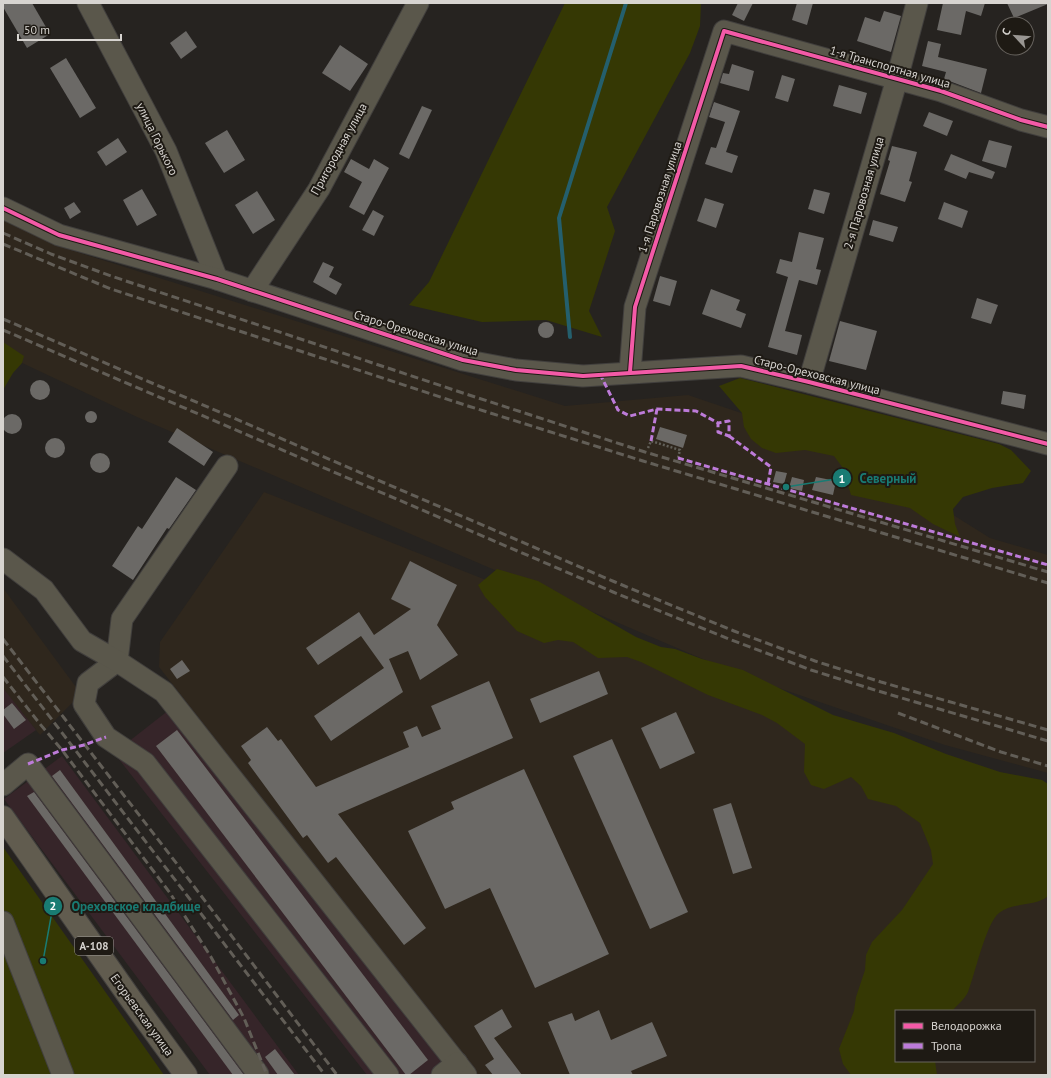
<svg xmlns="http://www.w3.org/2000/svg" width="1051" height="1078" font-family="'PT Sans',sans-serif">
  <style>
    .built { fill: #2f271d; fill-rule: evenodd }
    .industrial { fill: #362529 }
    .green { fill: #353804 }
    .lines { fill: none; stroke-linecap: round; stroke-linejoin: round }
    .stream { stroke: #245f6d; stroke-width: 4 }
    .building { fill: #6b6966 }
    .minor-casing { stroke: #413f3d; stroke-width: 23 }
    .highway-casing { stroke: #413f3d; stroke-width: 24 }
    .path { stroke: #626059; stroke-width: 2.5; stroke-dasharray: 2 2; stroke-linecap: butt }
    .minor { stroke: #5a574b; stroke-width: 21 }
    .highway { stroke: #615c4f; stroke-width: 22 }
    .rail { stroke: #625e57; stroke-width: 3; stroke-dasharray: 8 4; stroke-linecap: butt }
    .quiet { stroke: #bd7bd9; stroke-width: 3; stroke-dasharray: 6 3; stroke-linecap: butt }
    .cycleway-casing { stroke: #1e1a14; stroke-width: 6 }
    .cycleway { stroke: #f35aa7; stroke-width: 4 }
    .labels { text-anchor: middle; stroke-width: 4; stroke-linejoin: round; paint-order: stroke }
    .shield { fill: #1e1a14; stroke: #a09c98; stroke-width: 1 }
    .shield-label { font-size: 11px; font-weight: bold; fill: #d7d4d0 }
    .street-label { font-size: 12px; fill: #d7d4d0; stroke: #1e1a14 }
    .leader { fill: none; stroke: #197b73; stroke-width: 1.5 }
    .callout-dot { fill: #197b73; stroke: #1e1a14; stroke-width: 1.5 }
    .mark-label { font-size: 12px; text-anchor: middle; font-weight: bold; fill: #fff }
    .callout-label { font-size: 13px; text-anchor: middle; font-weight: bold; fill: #197b73; stroke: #1e1a14; stroke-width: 4; stroke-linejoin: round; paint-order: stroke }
  </style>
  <rect width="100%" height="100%" fill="#262320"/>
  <g class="built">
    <polygon points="3,219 58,246 565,406 688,395 848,449 990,538 1048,555 1048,773 945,745 738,674 137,417 3,354"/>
    <path d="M 264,492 L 1048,803 L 1048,1075 L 478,1075 L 159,667 L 160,642 ZM 896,1011 L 1034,1011 L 1034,1061 L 896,1061 Z"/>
    <polygon points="3,588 81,694 40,735 3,689"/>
  </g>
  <g class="industrial">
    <polygon points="3,688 36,730 3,753"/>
    <polygon points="169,710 456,1075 367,1075 114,753"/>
    <polygon points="62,756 299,1075 210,1075 4,799"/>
  </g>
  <g class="green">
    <polygon points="565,3 701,3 700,26 690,53 607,207 615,231 589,311 602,337 546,320 482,322 409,305 429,282"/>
    <polygon points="3,342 24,356 22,363 13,373 3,390"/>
    <polygon points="740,378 999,444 1011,450 1031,471 1023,483 992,488 963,497 953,509 955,524 960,537 933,524 910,508 851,495 843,468 834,456 805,450 776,453 762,448 751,439 744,427 742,413 719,386"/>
    <path d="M 497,569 L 538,581 L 636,637 L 661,647 L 675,649 L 702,659 L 743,670 L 833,715 L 894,733 L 946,754 L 1000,772 L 1042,780 L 1048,784 L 1048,896 C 1035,907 1013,902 999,913 C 986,923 975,974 968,992 C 965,999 957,1005 952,1011 L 896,1011 L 896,1061 L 935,1061 L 937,1075 L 851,1075 L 843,1064 L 839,1049 L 854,1011 L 856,997 L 865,970 L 866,955 L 872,942 L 902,910 L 933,864 L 931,850 L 920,823 L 896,806 L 868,799 L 861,786 L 851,777 L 824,789 L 811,785 L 804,772 L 805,744 L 777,723 L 762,715 L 708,695 L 641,662 L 627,657 L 598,658 L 573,642 L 558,640 L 544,643 L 517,631 L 485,597 L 478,585 Z"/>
    <polygon points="3,847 164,1075 3,1075"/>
  </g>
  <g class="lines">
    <polyline class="stream" points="570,337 559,218 626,3"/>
  </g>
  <g class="building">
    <polygon points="3,3 32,3 50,34 27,48 3,7"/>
    <polygon points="738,3 753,3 744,21 732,15"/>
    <polygon points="797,3 813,3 807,25 792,20"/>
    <polygon points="943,3 985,3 981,16 966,11 961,35 937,30"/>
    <polygon points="1007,3 1048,3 1048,4 1014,18"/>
    <polygon points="884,11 901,16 891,52 857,41 865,17 880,22"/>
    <polygon points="186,31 197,47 181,59 170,43"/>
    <polygon points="928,41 941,44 938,57 987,69 981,93 944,79 946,72 922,66"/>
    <polygon points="340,45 368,64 350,91 322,73"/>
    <polygon points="66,58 96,108 80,118 50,68"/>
    <polygon points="732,64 754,71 749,91 720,83 723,73 729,74"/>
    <polygon points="782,75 795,79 788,102 775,98"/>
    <polygon points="839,85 867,93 861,114 833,106"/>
    <polygon points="714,102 740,111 726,152 738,156 732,173 705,164 711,147 716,148 725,122 709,117"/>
    <polygon points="422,106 432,110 409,159 399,154"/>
    <polygon points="929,112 953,121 947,136 923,126"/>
    <polygon points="227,130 245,160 224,173 205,143"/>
    <polygon points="118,138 127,152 106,166 97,152"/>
    <polygon points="989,140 1012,146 1006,168 982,161"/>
    <polygon points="892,146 917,152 909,181 912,182 905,202 880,194 890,161 888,160"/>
    <polygon points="951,154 995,172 992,179 969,172 966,179 944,170"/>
    <polygon points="351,159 369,169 374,159 389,168 364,215 349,207 362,182 344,172"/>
    <polygon points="142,189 157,215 137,226 123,200"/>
    <polygon points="814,189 830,193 824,214 808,209"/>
    <polygon points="257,191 275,220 253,234 235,205"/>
    <polygon points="705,198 724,204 716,228 697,221"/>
    <polygon points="74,202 81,212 70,219 64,208"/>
    <polygon points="944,202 968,211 962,228 938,219"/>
    <polygon points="373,210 384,216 374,236 362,230"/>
    <polygon points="873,220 898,227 893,242 869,235"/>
    <polygon points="799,232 824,238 816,269 821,270 817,285 799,280 785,331 802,335 797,355 768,347 788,277 776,273 780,259 792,262"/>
    <polygon points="323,262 334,267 329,277 342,284 336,295 313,282"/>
    <polygon points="660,276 677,281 670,306 653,301"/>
    <polygon points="711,289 740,300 736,310 746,314 741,328 702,314"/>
    <polygon points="977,298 998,305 991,324 971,318"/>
    <polygon points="840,321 877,331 866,370 829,361"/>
    <circle cx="546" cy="330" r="8"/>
    <circle cx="40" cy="390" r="10"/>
    <polygon points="1003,391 1026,395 1024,409 1001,404"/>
    <circle cx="91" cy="417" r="6"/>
    <circle cx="12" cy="424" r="10"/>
    <polygon points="660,427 687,435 683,448 656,439"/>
    <polygon points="177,428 213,452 204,466 168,442"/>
    <circle cx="55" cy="448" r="10"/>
    <circle cx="100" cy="463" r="10"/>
    <polygon points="776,471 787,473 784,484 773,482"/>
    <polygon points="176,477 196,490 169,529 167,528 133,580 112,566 138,526 142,529"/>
    <polygon points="792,477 804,480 802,491 789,488"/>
    <polygon points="816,477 836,481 833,495 812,490"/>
    <polygon points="410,561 457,585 437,625 458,655 420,680 408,651 389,659 403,692 331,741 314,716 384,668 361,636 318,665 306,648 359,612 374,635 411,609 391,599"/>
    <polygon points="182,660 190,671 177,679 170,669"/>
    <polygon points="599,671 608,694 540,723 530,699"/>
    <polygon points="489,681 513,738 338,814 426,928 404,945 336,857 328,863 307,835 303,838 248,763 251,760 241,746 267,727 278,741 281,739 316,787 409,747 403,732 417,726 422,737 441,729 431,706"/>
    <polygon points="12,703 26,720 14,729 3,714 3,710"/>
    <polygon points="676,712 695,753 660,769 641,728"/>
    <polygon points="177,730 428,1060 409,1075 406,1075 156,746"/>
    <polygon points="612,739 688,912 650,929 573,756"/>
    <polygon points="524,769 609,954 535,988 490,888 445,909 408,831 454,809 451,802"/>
    <polygon points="60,770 239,1015 233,1020 52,776"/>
    <polygon points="34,792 244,1075 233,1075 27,796"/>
    <polygon points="731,803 752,868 733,874 713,809"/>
    <polygon points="502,1009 512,1027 494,1038 522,1075 493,1075 485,1065 494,1059 474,1026"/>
    <polygon points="599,1010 611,1040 652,1022 667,1056 631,1071 633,1075 570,1075 548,1022 572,1013 575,1021"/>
    <polygon points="275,1049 295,1075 278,1075 265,1057"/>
  </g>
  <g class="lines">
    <defs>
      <g id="minor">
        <polyline points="88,3 166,151 217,279"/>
        <polyline points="3,208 59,235 217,279 463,360 516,370 583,376 741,366 809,382 1048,444"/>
        <polyline points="252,291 319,189 418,3"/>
        <polyline points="630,372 635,307 724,31 941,91 1021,120 1048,127"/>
        <polyline points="809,382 897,79 917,3"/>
        <polyline points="227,466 122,619 117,661 88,683 84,704 106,737 145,763 388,1075"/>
        <polyline points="3,559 44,590 82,641 117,661 164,692 466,1075"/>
        <polyline points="3,785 28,764 258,1074"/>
        <polyline points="3,922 63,1075"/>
        <polyline points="442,1075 457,1063"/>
      </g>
      <polyline id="highway" points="3,817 130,998 186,1075"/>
    </defs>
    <use href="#minor" class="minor-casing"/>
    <use href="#highway" class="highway-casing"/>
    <polyline class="path" points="648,448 651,441 680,450 678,458"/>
    <use href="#minor" class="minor"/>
    <use href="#highway" class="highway"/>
    <g class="rail">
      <polyline points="3,233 51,254 111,276 469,395 645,452 1048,572"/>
      <polyline points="3,244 111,289 468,406 643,461 1048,583"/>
      <polyline points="3,319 615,582 734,631 815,661 881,682 1048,730"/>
      <polyline points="3,330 613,592 729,639 811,670 878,691 1048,741"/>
      <polyline points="3,639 177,864 337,1075"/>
      <polyline points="3,656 325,1075"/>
      <polyline points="3,677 40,724 62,750 170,893 211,957 244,1018 267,1075"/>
      <polyline points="898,713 1001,752 1048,766"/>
    </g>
    <g class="quiet">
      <polyline points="600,374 618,410 630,416 657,409 696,411 718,423 718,432 729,436 729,421 718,423"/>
      <polyline points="729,436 771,467 768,484"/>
      <polyline points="651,441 657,409"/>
      <polyline points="678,458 1048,565"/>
      <polyline points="28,764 62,750 84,745 106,737"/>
    </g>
    <defs>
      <g id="cycleway">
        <polyline points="3,208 59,235 217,279 463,360 516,370 583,376 741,366 809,382 1048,444"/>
        <polyline points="630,372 635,307 724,31 941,91 1021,120 1048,127"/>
      </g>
    </defs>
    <use href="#cycleway" class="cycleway-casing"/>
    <use href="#cycleway" class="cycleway"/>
  </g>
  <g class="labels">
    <rect class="shield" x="75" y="937" width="38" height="18" rx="3"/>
    <g class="shield-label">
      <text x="94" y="950">А-108</text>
    </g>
    <g class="street-label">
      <text transform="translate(890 67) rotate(16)" y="4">1-я Транспортная улица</text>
      <text transform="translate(157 139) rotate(64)" y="4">улица Горького</text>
      <text transform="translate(339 149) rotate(-61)" y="4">Пригородная улица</text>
      <text transform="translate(864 193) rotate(-74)" y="4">2-я Паровозная улица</text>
      <text transform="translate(660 197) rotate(-72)" y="4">1-я Паровозная улица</text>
      <text transform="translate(416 333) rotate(17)" y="4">Старо-Ореховская улица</text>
      <text transform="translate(817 375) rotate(14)" y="4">Старо-Ореховская улица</text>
      <text transform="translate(142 1015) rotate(54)" y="4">Егорьевская улица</text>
    </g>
  </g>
  <path class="leader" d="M786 487L842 478M43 961L53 906"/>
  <g class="callout-dot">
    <circle cx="786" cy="487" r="4"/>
    <circle cx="43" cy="961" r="4"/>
    <circle cx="842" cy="478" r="10"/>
    <circle cx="53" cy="906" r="10"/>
  </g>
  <g class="mark-label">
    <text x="842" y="483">1</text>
    <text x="53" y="910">2</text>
  </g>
  <g class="callout-label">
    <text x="888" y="483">Северный</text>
    <text x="136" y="911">Ореховское кладбище</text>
  </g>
  <rect width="1051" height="1078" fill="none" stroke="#d7d4d0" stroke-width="8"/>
  <rect x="895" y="1010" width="140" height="52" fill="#1e1a14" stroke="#68645f"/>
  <rect x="903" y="1023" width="20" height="6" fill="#f35aa7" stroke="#68645f"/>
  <text x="931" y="1030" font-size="12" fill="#d7d4d0">Велодорожка</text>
  <rect x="903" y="1043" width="20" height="6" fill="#bd7bd9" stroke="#68645f"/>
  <text x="931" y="1050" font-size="12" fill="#d7d4d0">Тропа</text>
  <g transform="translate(1015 36) rotate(296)"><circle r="19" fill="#1e1a14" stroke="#68645f"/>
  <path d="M0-3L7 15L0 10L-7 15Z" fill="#999692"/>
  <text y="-6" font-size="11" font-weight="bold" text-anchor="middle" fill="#d7d4d0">С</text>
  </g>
  <path d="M18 34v6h103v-6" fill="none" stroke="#d7d4d0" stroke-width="2"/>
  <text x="24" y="34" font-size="12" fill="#d7d4d0" stroke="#1e1a14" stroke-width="3" paint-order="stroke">50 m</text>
</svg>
